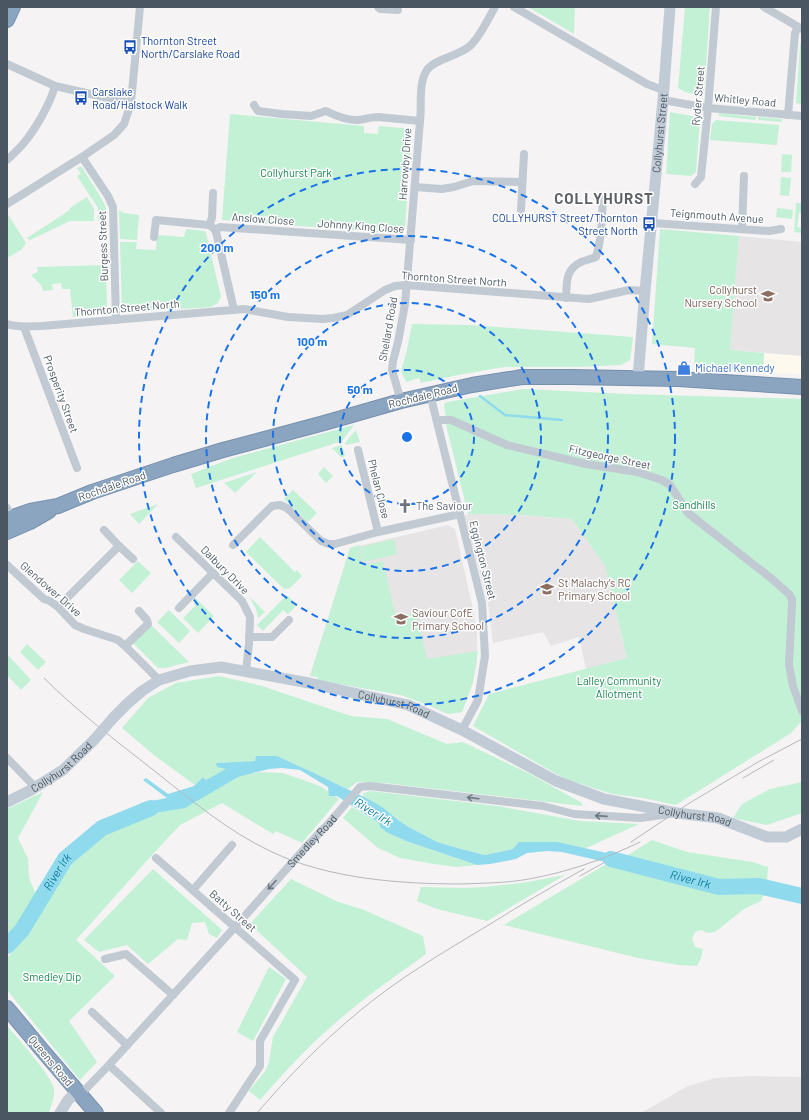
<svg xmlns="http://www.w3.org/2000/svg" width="809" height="1120" font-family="Barlow,sans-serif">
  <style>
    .commercial { fill: #fdf9ef }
    .education { fill: #e6e4e5 }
    .green { fill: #c3f1d5 }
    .water { fill: #90daee }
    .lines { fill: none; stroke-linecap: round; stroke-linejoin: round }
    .stream { stroke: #90daee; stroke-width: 2.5 }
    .river { stroke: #90daee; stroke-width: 16 }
    .highway-casing { stroke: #7690ad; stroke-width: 16 }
    .street { stroke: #c1cad2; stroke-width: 8 }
    .secondary { stroke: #c1cbd6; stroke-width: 11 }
    .highway { stroke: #8ba5c1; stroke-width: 14 }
    .tram { stroke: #b5b8bd; stroke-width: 1 }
    .secondary-bridge { stroke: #c1cbd6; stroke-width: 11 }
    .oneway { stroke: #6e7983 }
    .ring { fill: none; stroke: #1a73e8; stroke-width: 2; stroke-dasharray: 7 5 }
    .labels { text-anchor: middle; stroke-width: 3; stroke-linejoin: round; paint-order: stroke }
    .transit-label { font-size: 11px; fill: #164399; stroke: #fff; text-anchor: start }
    .street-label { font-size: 11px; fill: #4a5661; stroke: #fff }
    .park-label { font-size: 11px; fill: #17864f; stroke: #fff }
    .education-label { font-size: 11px; fill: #785e54; stroke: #fff; text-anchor: start }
    .shop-label { font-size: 11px; fill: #366cbe; stroke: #fff; text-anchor: start }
    .worship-label { font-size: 11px; fill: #5b616d; stroke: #fff; text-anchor: start }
    .water-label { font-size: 12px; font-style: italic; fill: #0c7c9b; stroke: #fff }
    .district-label { font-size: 15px; font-weight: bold; letter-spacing: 1px; fill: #5f6368; stroke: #fff }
    .centre { fill: #1a73e8; stroke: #fff; stroke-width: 2 }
    .ring-label { font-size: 12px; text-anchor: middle; font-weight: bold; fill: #1a73e8; stroke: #fff; stroke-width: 3; stroke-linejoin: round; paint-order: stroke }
  </style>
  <rect width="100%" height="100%" fill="#f5f3f3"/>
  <polygon class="commercial" points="764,353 802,356 802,374 763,372"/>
  <g class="education">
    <polygon points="739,236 802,242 802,356 730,350"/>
    <polygon points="468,514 522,515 572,519 605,566 627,658 586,669 579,637 551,646 543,632 493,643 488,604 464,515"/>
    <polygon points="448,525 455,529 474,613 477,635 477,662 473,682 462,712 448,714 428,705 401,695 317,680 318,677 310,676 350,548"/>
    <polygon points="751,1076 802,1077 802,1113 641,1113 688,1086 715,1078"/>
  </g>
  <g class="green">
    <polygon points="528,7 575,7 574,34"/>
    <polygon points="685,7 710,7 704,93 700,95 685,92 678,88"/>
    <polygon points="802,43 802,104 796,103 800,44"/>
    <polygon points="670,112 697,117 700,120 696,172 691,176 666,174"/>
    <polygon points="719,113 756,117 755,120 719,116"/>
    <polygon points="230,114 364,126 364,133 378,134 379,126 412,129 405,227 399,232 392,233 222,220"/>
    <polygon points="758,117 782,119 782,122 758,120"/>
    <polygon points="716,120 779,125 777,145 710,140 712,124"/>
    <polygon points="782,154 792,155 791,172 781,172"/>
    <polygon points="79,167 82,167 104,203 106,208 106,221 98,221 98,208 77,176 81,174 77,168"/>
    <polygon points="781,177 791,178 789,196 780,195"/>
    <polygon points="87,197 94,209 94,221 70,221 30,240 27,238 70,210 70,208"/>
    <polygon points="796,203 802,203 802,215 801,215 801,213 799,213 797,227 802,228 802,233 794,232"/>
    <polygon points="777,208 793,210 792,219 776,217"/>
    <polygon points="119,210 124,213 139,215 137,240 120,239"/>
    <polygon points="7,213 26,243 21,250 7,258"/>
    <polygon points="186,229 205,231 206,233 221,297 218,303 211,307 122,313 120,242 137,242 136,249 156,250 157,235 184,237"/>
    <polygon points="660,229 739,236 730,350 764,353 763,372 694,367 695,348 652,344"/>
    <polygon points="105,265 106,267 107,312 106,314 73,317 70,289 62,289 61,283 52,284 53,290 43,291 41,285 31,275 38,272 37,267"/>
    <polygon points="412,324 470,325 633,337 630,360 621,365 578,367 504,367 458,375 421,383 419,378 406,382 401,371 406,354"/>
    <polygon points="524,389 627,394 802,399 802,721 791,733 676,805 643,798 612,794 565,779 473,726 489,694 627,658 605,566 572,519 522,515 468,514 447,429 444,404 447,402"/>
    <polygon points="354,425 342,441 196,488 191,474 233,458"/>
    <polygon points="356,430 360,442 346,445 345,443"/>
    <polygon points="342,445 345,455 342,458 332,448"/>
    <polygon points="324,467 333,476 326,483 318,474"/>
    <polygon points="257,472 235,493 224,483"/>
    <polygon points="293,490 317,513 308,522 284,499"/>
    <polygon points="158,504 139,524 130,514"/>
    <polygon points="260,537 295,572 297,570 302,576 290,588 284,589 246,552"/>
    <polygon points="394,539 397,554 364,562 360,547"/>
    <polygon points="359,545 363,565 383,561 394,610 397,615 399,616 416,612 427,659 478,651 473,682 462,712 448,714 428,705 401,695 317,680 318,677 310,676 350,548"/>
    <polygon points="138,561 151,573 132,593 119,580"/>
    <polygon points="287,595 297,605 288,614 283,610 263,631 257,625"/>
    <polygon points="249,596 265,612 258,618 256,609"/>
    <polygon points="194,597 214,616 198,633 183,618 195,606"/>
    <polygon points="169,610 190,631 179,643 157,622"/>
    <polygon points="151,625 189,662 165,668 158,668 133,643"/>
    <polygon points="27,644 46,662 38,670 20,652"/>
    <polygon points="7,654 31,680 21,690 7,675"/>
    <polygon points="219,676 262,686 351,716 387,719 447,744 463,742 530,774 582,803 582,806 385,783 357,782 348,789 277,756 257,756 255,761 216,763 227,769 206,780 203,777 195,785 155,756 122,728 148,698 176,683"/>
    <polygon points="260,772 283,773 320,786 339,799 302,843 276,831 273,834 222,803 180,825 152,855 76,940 115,976 69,1021 97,1062 80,1080 7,990 7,958 22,940 69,862 113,826 178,807 236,777"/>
    <polygon points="802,782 802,813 767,825 733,818 742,804 770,789"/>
    <polygon points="371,791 497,806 580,821 639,824 586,848 513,849 485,855 461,849 437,842 407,826 362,796 364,793"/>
    <polygon points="43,792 18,838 28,859 29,878 37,897 28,914 7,939 7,809"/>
    <polygon points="352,807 379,823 388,833 406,841 477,865 456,867 428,863 400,858 378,848 343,818"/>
    <polygon points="652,840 687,852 752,862 768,867 767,883 720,882 657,868 636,862 625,857"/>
    <path d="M 608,863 C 644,871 679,884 716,890 C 732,893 749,889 765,891 L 761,901 L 744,909 L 715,932 L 708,933 L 701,930 L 695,932 L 692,939 L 695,947 L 703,949 L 701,958 L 697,966 L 679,965 L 638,958 L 504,925 Z"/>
    <polygon points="153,869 222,930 217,938 209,934 205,922 192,923 187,940 178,939 148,964 127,945 99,952 84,940"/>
    <polygon points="565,875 487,921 437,909 417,901 421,887 465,888 484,887 522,883"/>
    <path d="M 291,879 L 336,901 L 364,910 L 423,936 L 426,954 C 400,973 372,992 347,1013 C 315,1039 287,1069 260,1100 L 249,1091 L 266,1070 L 269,1062 L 273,1037 L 307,977 L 250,924 Z"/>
    <polygon points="269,967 286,979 253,1041 237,1032"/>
    <path d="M 7,1026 C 16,1036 53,1078 54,1089 C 55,1097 51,1105 49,1113 L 7,1113 Z"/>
  </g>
  <g class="water">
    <polygon points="256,756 277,756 314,773 370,800 382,807 398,820 407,826 437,842 461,849 485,855 513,849 519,842 557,842 625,857 636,862 627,867 562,852 547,851 527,853 516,859 490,864 477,865 406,841 388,833 380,827 379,823 337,796 329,796 328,787 300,770 282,768 269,769 238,777 185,808 155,813 135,820 128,810 137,806 141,803 167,798 143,780 146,778 168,794 194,786 203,777 206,780 226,769 217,767 216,763 255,761"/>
    <polygon points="10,932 18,942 7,954 7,935"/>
  </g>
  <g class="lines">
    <polyline class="stream" points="480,396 505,415 562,420"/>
    <g class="river">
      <path id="s1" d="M 611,859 L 719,887 L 759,886 L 802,896"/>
      <path id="s2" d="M 7,946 L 22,930 L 65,859 L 102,828 L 151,808"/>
    </g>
    <defs>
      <g id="highway">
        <polyline points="7,20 13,7"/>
        <polyline points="7,519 30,511 58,506 92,492 173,465 223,450 324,423 401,401 472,385 522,377 571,377 678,379 802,387"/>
        <polyline points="7,532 30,522 49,511"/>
        <polyline points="7,1008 42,1050 96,1113"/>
      </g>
    </defs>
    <use href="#highway" class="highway-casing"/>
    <g class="street">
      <polyline points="378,7 380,9 398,10"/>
      <polyline points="514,7 647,84 663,90"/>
      <polyline points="764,7 802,29"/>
      <polyline points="7,64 55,86 131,103"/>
      <polyline points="663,100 708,108 802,116"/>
      <path d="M 254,105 L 258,111 L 282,114 L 311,116 L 326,111 C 336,116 345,120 356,120 C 363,120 370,117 378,117 L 420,121 L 405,304 L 398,342 L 393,361 L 392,370 L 401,401"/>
      <polyline points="788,115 795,33 798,27"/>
      <path d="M 420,121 C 422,106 418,83 427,70 C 434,59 459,56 470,46 C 480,37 488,19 495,7"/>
      <polyline points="82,157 108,196 113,207 116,320"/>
      <path d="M 7,160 C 12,155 18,150 23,144 C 35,130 50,104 55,86"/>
      <polyline points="695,184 701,177 708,108 716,7"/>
      <polyline points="415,187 442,189 454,187 473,181 522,182"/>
      <polyline points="7,204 82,157 114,135 124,124 131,103 140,7"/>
      <polyline points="521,210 524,154"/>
      <polyline points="652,223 769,231 781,229"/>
      <polyline points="209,225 212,218 213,193"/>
      <polyline points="742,229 744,176"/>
      <polyline points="215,230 220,227 411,240"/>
      <path d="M 154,237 L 156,220 L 209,225 C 214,227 216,230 217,236 L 234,310"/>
      <path d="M 566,298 C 567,282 565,270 581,262 C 586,260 591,259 596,257 C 602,238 602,216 603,196"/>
      <path d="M 7,324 C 18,328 30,326 42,326 L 244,309 L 288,317 L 323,319 L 333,318 L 347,315 L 385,290 L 395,286 L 406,285 L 589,299 L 629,290 L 645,291"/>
      <polyline points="24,327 77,468"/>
      <polyline points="430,394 482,603 485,656 478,700 462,730"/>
      <polyline points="437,420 451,420 507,445 586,464 637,472 662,480 670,485 688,513 772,579 789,594 792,599 792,604 789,665 793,686 802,711"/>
      <polyline points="358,450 378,532"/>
      <polyline points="7,508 11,518"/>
      <polyline points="176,537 242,601 250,617 249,644 246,671"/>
      <polyline points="233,545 272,506 280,505 287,508 321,541 329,544 335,544 378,532 460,514"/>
      <polyline points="119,546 133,559"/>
      <polyline points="7,565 44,599 50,601 58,607 75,625 84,629 118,640 125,646 159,680"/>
      <polyline points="58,607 119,546 104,530"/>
      <polyline points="179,608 213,573"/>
      <polyline points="249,637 272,637 289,620"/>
      <polyline points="125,646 148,624 147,620 139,611"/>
      <polyline points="7,758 35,787"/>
      <polyline points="156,858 295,980 260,1041 260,1066 229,1113"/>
      <polyline points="193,890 232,845"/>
      <polyline points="105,959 126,954 173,995"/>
      <polyline points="92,1012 127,1045"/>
      <polyline points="109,1065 161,1113"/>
      <path id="s3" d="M 80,1095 L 109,1065 L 235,927 L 307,846 L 330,822 L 360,787 L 370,786 L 543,806 L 574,814 L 640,818 L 670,814"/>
    </g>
    <g class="secondary">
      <path id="s4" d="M 638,378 L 645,291 L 663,100 L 670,7"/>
      <path id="s5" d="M 114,717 L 128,703 L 142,691 L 159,680 L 190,671 L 221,667 L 309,683 L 408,705 L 462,730 L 556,781 L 604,799 L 677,813 L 718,818 L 767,837 L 786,837 L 802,829"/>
      <path id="s6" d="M 7,802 L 31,790 L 63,770 L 94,740"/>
      <polyline points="60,1113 68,1100 77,1091"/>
    </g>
    <use href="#highway" class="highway"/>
    <g class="tram">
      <path d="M 44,678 C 77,711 115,740 152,769 C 190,799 227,831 272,852 C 329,879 401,884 462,884 C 485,883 507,883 529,879 C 568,872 605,859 640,842"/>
      <polyline points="743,778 774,760"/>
      <polyline points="631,842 688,804 758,762 802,739"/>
      <polyline points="580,876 605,862"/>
      <path d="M 257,1113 C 288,1077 320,1044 356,1014 C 396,980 442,953 487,926 C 519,906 551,887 584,869"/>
    </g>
    <polyline class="secondary-bridge" points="94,740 114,717"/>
  </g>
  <defs><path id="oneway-shaft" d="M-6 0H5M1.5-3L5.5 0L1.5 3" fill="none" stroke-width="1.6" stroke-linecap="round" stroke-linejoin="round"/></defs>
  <g class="oneway">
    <use href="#oneway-shaft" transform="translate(473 798) rotate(-173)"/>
    <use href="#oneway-shaft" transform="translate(601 816) rotate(-176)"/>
    <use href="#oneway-shaft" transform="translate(272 885) rotate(132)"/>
  </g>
  <g class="ring">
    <circle cx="407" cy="437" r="67"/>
    <circle cx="407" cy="437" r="134"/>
    <circle cx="407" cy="437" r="201"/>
    <circle cx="407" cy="437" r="268"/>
  </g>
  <defs>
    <symbol id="bus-bare" viewBox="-9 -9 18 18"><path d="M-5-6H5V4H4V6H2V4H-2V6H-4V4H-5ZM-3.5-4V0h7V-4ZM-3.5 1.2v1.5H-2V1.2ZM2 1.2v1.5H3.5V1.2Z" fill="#1a4fb4" stroke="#fff" stroke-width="2.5" paint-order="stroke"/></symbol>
    <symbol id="school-bare" viewBox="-9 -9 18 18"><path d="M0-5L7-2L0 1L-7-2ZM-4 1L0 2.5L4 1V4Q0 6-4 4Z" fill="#8d6e63" stroke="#fff" stroke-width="2.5" paint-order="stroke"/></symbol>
    <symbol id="shop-bare" viewBox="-9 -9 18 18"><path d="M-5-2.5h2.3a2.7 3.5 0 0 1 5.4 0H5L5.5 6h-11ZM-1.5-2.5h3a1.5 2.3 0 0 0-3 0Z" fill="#3f7fe0" stroke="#fff" stroke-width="2.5" paint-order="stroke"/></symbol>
    <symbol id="church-bare" viewBox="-9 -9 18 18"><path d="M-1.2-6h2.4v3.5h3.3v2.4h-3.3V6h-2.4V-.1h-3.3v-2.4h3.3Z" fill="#6b7280" stroke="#fff" stroke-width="2.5" paint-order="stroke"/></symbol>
  </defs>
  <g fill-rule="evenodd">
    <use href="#bus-bare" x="120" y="37" width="20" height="20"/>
    <use href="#bus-bare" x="71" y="88" width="20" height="20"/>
    <use href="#bus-bare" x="639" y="214" width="20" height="20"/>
    <use href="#school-bare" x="758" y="286" width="20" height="20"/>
    <use href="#shop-bare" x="674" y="358" width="20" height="20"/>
    <use href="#church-bare" x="395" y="496" width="20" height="20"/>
    <use href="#school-bare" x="537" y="579" width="20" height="20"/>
    <use href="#school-bare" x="391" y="609" width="20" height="20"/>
  </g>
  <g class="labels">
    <g class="transit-label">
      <text x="141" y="45">Thornton Street<tspan x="141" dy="13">North/Carslake Road</tspan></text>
      <text x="92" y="96">Carslake<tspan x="92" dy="13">Road/Halstock Walk</tspan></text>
      <text x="638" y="222" text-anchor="end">COLLYHURST Street/Thornton<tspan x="638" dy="13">Street North</tspan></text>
    </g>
    <g class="street-label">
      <text transform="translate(698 96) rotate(-85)" y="4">Ryder Street</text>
      <text transform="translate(745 100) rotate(5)" y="4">Whitley Road</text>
      <text dy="4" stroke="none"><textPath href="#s4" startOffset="246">Collyhurst Street</textPath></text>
      <text transform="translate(405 164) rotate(-86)" y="4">Harrowby Drive</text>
      <text transform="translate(717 216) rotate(4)" y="4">Teignmouth Avenue</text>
      <text transform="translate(263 219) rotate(4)" y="4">Anslow Close</text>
      <text transform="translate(361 226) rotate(4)" y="4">Johnny King Close</text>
      <text transform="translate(103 246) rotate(-92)" y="4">Burgess Street</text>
      <text transform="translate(454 279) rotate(4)" y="4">Thornton Street North</text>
      <text transform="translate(127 308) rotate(-5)" y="4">Thornton Street North</text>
      <text transform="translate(388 329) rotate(-80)" y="4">Shellard Road</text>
      <text transform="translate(61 394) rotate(70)" y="4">Prosperity Street</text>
      <text transform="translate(423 396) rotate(-14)" y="4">Rochdale Road</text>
      <text transform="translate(610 457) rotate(12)" y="4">Fitzgeorge Street</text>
      <text transform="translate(112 486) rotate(-19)" y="4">Rochdale Road</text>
      <text transform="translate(379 489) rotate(76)" y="4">Phelan Close</text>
      <text transform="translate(483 560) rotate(76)" y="4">Eggington Street</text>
      <text transform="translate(225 570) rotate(45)" y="4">Dalbury Drive</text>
      <text transform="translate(51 589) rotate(41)" y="4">Glendower Drive</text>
      <text dy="4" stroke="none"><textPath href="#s5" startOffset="299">Collyhurst Road</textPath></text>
      <text dy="4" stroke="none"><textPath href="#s6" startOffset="65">Collyhurst Road</textPath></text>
      <text dy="4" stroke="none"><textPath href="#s5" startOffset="623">Collyhurst Road</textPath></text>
      <text dy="4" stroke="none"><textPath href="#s3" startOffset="344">Smedley Road</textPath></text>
      <text transform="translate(233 911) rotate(41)" y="4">Batty Street</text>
      <text transform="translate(51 1061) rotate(50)" y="4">Queens Road</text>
    </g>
    <g class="park-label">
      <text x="296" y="177">Collyhurst Park</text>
      <text x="694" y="509">Sandhills</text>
      <text x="619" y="685">Lalley Community<tspan x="619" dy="13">Allotment</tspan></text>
      <text x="52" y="981">Smedley Dip</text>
    </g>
    <g class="education-label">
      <text x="757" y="294" text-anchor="end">Collyhurst<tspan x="757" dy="13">Nursery School</tspan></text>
      <text x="558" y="587">St Malachy's RC<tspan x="558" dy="13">Primary School</tspan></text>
      <text x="412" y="617">Saviour CofE<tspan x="412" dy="13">Primary School</tspan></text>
    </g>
    <g class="shop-label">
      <text x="695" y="372">Michael Kennedy</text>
    </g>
    <g class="worship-label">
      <text x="416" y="510">The Saviour</text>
    </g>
    <g class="water-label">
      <text transform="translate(373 812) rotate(32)" y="4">River Irk</text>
      <text dy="4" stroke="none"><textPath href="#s2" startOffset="90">River Irk</textPath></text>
      <text dy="4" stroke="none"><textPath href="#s1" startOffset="82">River Irk</textPath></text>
    </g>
    <g class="district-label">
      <text x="604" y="204">COLLYHURST</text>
    </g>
  </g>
  <circle cx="407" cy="437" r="6" class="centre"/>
  <g class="ring-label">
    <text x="217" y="252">200 m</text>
    <text x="265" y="299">150 m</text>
    <text x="312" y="346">100 m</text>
    <text x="360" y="394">50 m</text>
  </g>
  <rect width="809" height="1120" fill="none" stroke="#4a5661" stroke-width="16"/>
</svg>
